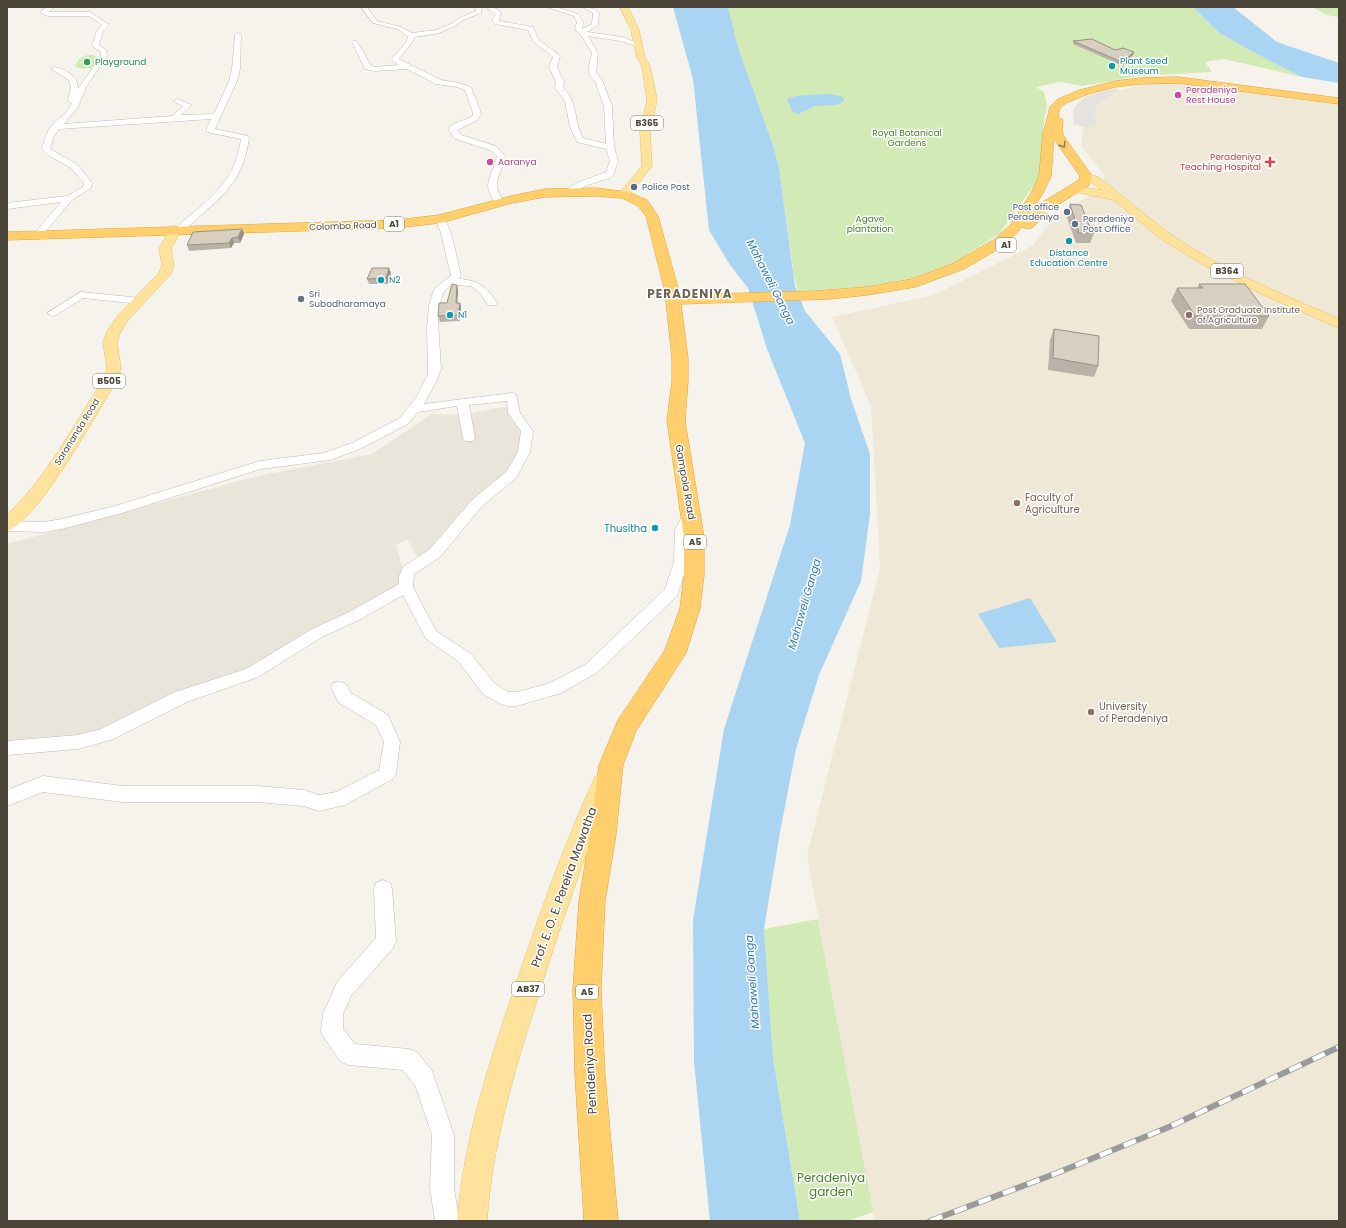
<svg xmlns="http://www.w3.org/2000/svg" width="1346" height="1228" font-family="Poppins,sans-serif">
  <style>
    .residential { fill: #eae5da }
    .education { fill: #efe8d6 }
    .green { fill: #d2eab5 }
    .parking { fill: #e5e3e0 }
    .water { fill: #a9d4f2 }
    .lines { fill: none; stroke-linecap: round; stroke-linejoin: round }
    .minor-casing { stroke: #c2bbae; stroke-width: 1 }
    .major-casing { stroke: #e6c16a; stroke-width: 1 }
    .highway-casing { stroke: #e0a43c; stroke-width: 1 }
    .minor { fill: #fff; fill-rule: evenodd }
    .major { fill: #ffe39c; fill-rule: evenodd }
    .highway { fill: #ffcf6e; fill-rule: evenodd }
    .rail-casing { stroke: #9a9a9a; stroke-width: 6 }
    .rail { stroke: #fff; stroke-width: 4.5; stroke-dasharray: 13; stroke-linecap: butt }
    .wall { fill: #bab2a6 }
    .shaded-wall { fill: #979187 }
    .building { fill: #d8cfc1; stroke: #979187 }
    .oneway { stroke: #937c4e }
    .leisure-dot { fill: #2e9e5b; stroke: #fff; stroke-width: 1.5 }
    .culture-dot { fill: #0f9aa8; stroke: #fff; stroke-width: 1.5 }
    .hotel-dot { fill: #d1479c; stroke: #fff; stroke-width: 1.5 }
    .health-dot { fill: #e0444e; stroke: #fff; stroke-width: 1.5 }
    .service-dot { fill: #5c6f8a; stroke: #fff; stroke-width: 1.5 }
    .worship-dot { fill: #6b7280; stroke: #fff; stroke-width: 1.5 }
    .education-dot { fill: #8d6e63; stroke: #fff; stroke-width: 1.5 }
    .labels { text-anchor: middle; stroke-width: 3; stroke-linejoin: round; paint-order: stroke }
    .far-culture-label { font-size: 9px; fill: #0d838f; stroke: #fff; text-anchor: start }
    .far-leisure-label { font-size: 9px; fill: #27864d; stroke: #fff; text-anchor: start }
    .far-hotel-label { font-size: 9px; fill: #b23c85; stroke: #fff; text-anchor: start }
    .shield { fill: #fff; stroke: #817c74; stroke-width: 1 }
    .shield-label { font-size: 9px; font-weight: bold; fill: #4b4439 }
    .far-park-label { font-size: 9px; fill: #4a7f2a; stroke: #fff }
    .far-health-label { font-size: 9px; fill: #be3a42; stroke: #fff; text-anchor: end }
    .far-service-label { font-size: 9px; fill: #4e5e75; stroke: #fff; text-anchor: start }
    .far-street-label { font-size: 9px; fill: #4b4439; stroke: #fff }
    .far-worship-label { font-size: 9px; fill: #5b616d; stroke: #fff; text-anchor: start }
    .far-education-label { font-size: 9px; fill: #785e54; stroke: #fff; text-anchor: start }
    .street-label { font-size: 10px; fill: #4b4439; stroke: #fff }
    .education-label { font-size: 10px; fill: #785e54; stroke: #fff; text-anchor: start }
    .culture-label { font-size: 10px; fill: #0d838f; stroke: #fff; text-anchor: end }
    .water-label { font-size: 11px; font-style: italic; fill: #2e7ab2; stroke: #fff }
    .far-district-label { font-size: 12px; font-weight: bold; letter-spacing: 1px; fill: #6e6250; stroke: #fff }
    .near-street-label { font-size: 12px; fill: #4b4439; stroke: #fff }
    .near-park-label { font-size: 12px; fill: #4a7f2a; stroke: #fff }
  </style>
  <rect width="100%" height="100%" fill="#f6f3ec"/>
  <polygon class="residential" points="513,405 526,431 517,464 421,563 407,539 396,545 407,584 246,679 197,690 96,737 7,746 7,544 258,476 372,454 432,414 463,415"/>
  <polygon class="education" points="1186,82 1339,103 1339,1221 874,1221 807,856 880,568 871,406 832,317 934,295 1032,246 1058,214 1101,189 1104,175 1081,146 1083,127 1092,103 1122,90 1147,83"/>
  <g class="green">
    <polygon points="728,7 1193,7 1218,32 1251,51 1302,77 1224,59 1205,62 1212,72 1139,76 1082,86 1060,82 1036,87 1044,92 1047,106 1044,120 1040,174 1037,181 999,234 957,261 913,278 864,287 798,291 794,276 779,168 774,148 738,47"/>
    <polygon points="1312,7 1339,7 1339,17 1327,15"/>
    <path d="M 87,55 L 93,55 L 97,57 L 95,67 C 88,68 80,70 75,66 L 79,59 Z"/>
    <polygon points="818,919 873,1212 848,1221 800,1221 773,1058 764,929"/>
  </g>
  <polygon class="parking" points="1115,88 1120,90 1096,105 1094,114 1097,124 1088,127 1073,125 1074,108 1078,103 1087,96"/>
  <g class="water">
    <polygon points="673,7 728,7 738,47 774,148 779,168 795,286 805,311 840,354 851,399 870,454 870,514 861,581 819,675 796,749 780,832 764,929 773,1058 800,1221 710,1221 694,1062 693,920 724,729 790,525 805,443 767,349 748,288 730,265 709,230 693,79"/>
    <polygon points="1193,7 1233,7 1277,42 1339,63 1339,83 1302,77 1251,51 1218,32"/>
    <polygon points="827,94 840,96 844,98 844,101 837,105 815,106 798,114 793,112 787,99 796,96"/>
    <polygon points="1030,598 1057,642 999,648 978,614"/>
  </g>
  <g class="lines">
    <defs>
      <g id="minor">
        <path d="M 47,7 L 55,7 L 49,12 L 90,12 L 109,25 L 103,31 L 99,45 L 106,50 L 107,56 L 86,87 L 78,107 L 64,124 L 172,116 L 183,106 L 173,101 L 177,99 L 192,105 L 181,115 L 214,114 L 229,81 L 232,69 L 235,35 L 238,33 L 241,35 L 240,69 L 237,81 L 215,129 L 248,136 L 249,138 C 242,189 216,199 183,232 L 180,233 L 175,230 C 181,222 190,215 198,209 C 223,187 236,172 241,139 L 207,132 L 206,130 L 211,119 L 59,129 L 54,136 L 50,149 L 77,164 L 92,183 L 91,188 L 72,200 L 41,237 L 38,238 L 33,235 L 61,202 L 7,209 L 7,203 L 67,196 L 83,187 L 84,183 L 71,168 L 48,155 L 42,149 C 44,141 47,132 51,126 C 58,119 68,113 72,103 L 68,101 L 71,87 L 69,80 L 51,69 L 55,67 C 66,70 78,75 78,89 L 101,56 L 101,52 L 92,46 L 97,30 L 102,25 L 89,16 L 48,16 L 41,13 L 41,11 Z"/>
        <path d="M 361,7 L 367,7 L 377,21 L 401,27 L 412,33 L 436,30 L 451,24 L 459,18 L 476,11 L 476,7 L 482,7 L 481,13 L 463,20 L 455,26 L 439,33 L 414,37 L 413,41 L 399,59 L 441,80 L 459,83 L 471,87 L 481,113 L 478,120 L 457,130 L 461,135 L 496,146 L 505,156 C 501,178 489,182 505,203 L 503,205 L 497,205 C 480,183 492,179 497,156 L 490,150 L 455,139 L 449,130 L 451,125 L 472,117 L 473,113 L 465,90 L 457,87 L 436,84 L 407,69 L 375,71 L 365,69 L 352,42 L 353,41 L 357,41 L 371,66 L 375,67 L 399,65 L 394,62 L 392,59 L 407,41 L 408,36 L 397,29 L 373,23 Z"/>
        <path d="M 486,7 L 493,7 L 501,12 L 499,21 L 533,27 L 539,40 L 559,55 L 560,56 L 557,67 L 564,82 L 563,88 C 579,104 573,120 583,138 L 606,144 L 604,106 L 595,81 C 585,74 590,63 592,53 L 580,34 L 576,31 L 575,28 L 577,22 L 574,16 L 547,7 L 556,7 L 578,14 L 583,22 L 582,29 L 592,24 L 593,13 L 582,7 L 595,9 L 599,13 L 598,25 L 587,32 L 622,37 L 640,44 L 640,46 L 638,47 L 621,41 L 588,36 L 598,53 L 596,72 L 602,80 L 612,106 L 614,147 L 618,161 L 614,173 L 610,178 L 585,186 L 571,194 L 565,194 L 564,192 L 565,190 L 579,182 L 606,172 L 610,161 L 606,149 L 577,142 L 576,140 L 570,127 L 565,101 L 555,88 L 556,82 L 549,67 L 553,57 L 534,42 L 528,30 L 495,24 L 492,21 L 496,14 Z"/>
        <path d="M 440,216 C 451,219 458,265 461,276 L 459,279 C 478,280 487,287 497,303 L 496,305 L 488,305 L 480,293 L 471,286 L 452,285 L 444,291 L 439,306 L 438,321 L 441,369 L 437,380 L 424,404 L 512,393 L 516,394 L 520,413 L 533,431 L 530,452 L 516,478 L 482,506 L 440,557 L 414,574 L 413,587 L 436,631 L 470,653 L 495,684 L 509,692 L 517,692 L 550,683 L 586,664 L 665,589 L 674,562 L 675,530 L 686,508 L 691,506 L 696,508 L 698,511 L 689,530 L 688,562 L 677,596 L 598,672 L 561,693 L 517,706 L 507,706 L 501,704 L 483,694 L 458,661 L 426,639 L 403,595 L 359,620 L 322,637 L 258,677 L 187,702 L 111,740 L 78,749 L 7,755 L 7,741 L 78,735 L 101,729 L 175,692 L 246,669 L 312,629 L 349,612 L 399,584 L 399,577 L 403,567 L 430,549 L 472,500 L 506,472 L 518,452 L 521,431 L 508,413 L 507,401 L 469,405 L 475,438 L 473,441 L 465,441 L 463,438 L 457,406 L 418,412 L 408,424 L 360,449 L 330,460 L 261,469 L 122,513 L 62,529 L 44,532 L 7,531 L 7,521 L 44,522 L 62,519 L 115,506 L 260,461 L 324,453 L 352,443 L 400,418 L 417,396 L 428,374 L 427,328 L 429,306 L 433,292 L 436,287 L 451,276 L 441,233 L 435,219 Z"/>
        <polygon points="81,292 140,298 145,301 140,304 83,298 56,315 52,316 47,313"/>
        <polygon points="339,682 345,683 351,693 388,715 400,742 396,774 393,779 345,805 319,811 304,806 257,802 123,802 43,792 7,806 7,790 43,776 123,786 257,786 304,790 319,795 336,792 379,770 384,742 376,725 339,703 331,688 333,683"/>
        <polygon points="383,880 390,883 392,889 396,941 393,948 351,996 343,1014 343,1029 355,1044 409,1049 417,1052 432,1071 454,1135 454,1188 459,1221 435,1221 430,1188 432,1135 415,1085 403,1070 349,1065 341,1062 325,1039 321,1032 323,1014 337,982 376,938 374,889 376,883"/>
      </g>
      <g id="major">
        <polygon points="620,7 628,7 639,30 645,58 650,66 657,100 650,132 652,166 628,197 620,197 618,195 642,166 640,132 647,100 642,66 637,58 631,30"/>
        <path d="M 1086,173 L 1098,177 C 1129,200 1157,227 1190,247 C 1237,276 1289,297 1339,319 L 1339,328 L 1268,297 L 1202,264 L 1161,239 L 1114,200 L 1070,191 L 1068,189 L 1070,187 L 1074,186 L 1102,190 L 1081,176 Z"/>
        <path d="M 175,226 L 179,227 L 181,230 L 171,249 L 174,265 L 171,274 L 128,320 L 120,333 L 117,343 L 121,368 L 115,383 C 97,413 37,522 7,531 L 7,515 C 46,478 72,428 101,383 L 107,368 L 103,343 L 106,333 L 119,314 L 159,273 L 162,265 L 159,249 L 171,227 Z"/>
        <path d="M 603,774 L 611,777 L 614,784 C 584,856 559,929 536,1003 C 513,1075 492,1146 487,1221 L 457,1221 C 464,1137 491,1057 518,978 C 541,910 565,842 595,777 Z"/>
      </g>
      <path id="highway" d="M 1178,77 L 1339,98 L 1339,104 L 1178,83 L 1140,84 L 1115,87 L 1088,94 L 1066,103 L 1060,108 L 1058,117 L 1063,120 L 1062,128 L 1063,135 L 1092,176 L 1089,185 L 1048,211 L 1032,228 L 1027,229 L 1022,227 L 1005,245 L 964,269 L 915,287 L 867,295 L 830,299 L 681,304 L 688,359 L 688,381 L 685,421 L 704,537 L 704,575 L 700,608 L 686,653 L 636,731 L 623,765 L 616,834 L 605,901 L 601,989 L 605,1075 L 618,1221 L 584,1221 L 575,1075 L 573,989 L 579,901 L 590,834 L 599,765 L 618,720 L 665,650 L 680,608 L 684,575 L 684,537 L 667,421 L 672,381 L 672,359 L 665,292 L 646,216 L 638,206 L 622,198 L 596,196 L 545,197 L 512,203 L 440,223 L 397,228 L 7,240 L 7,232 L 397,220 L 439,215 L 511,196 L 545,189 L 596,188 L 628,192 L 647,200 L 658,216 L 680,295 L 815,291 L 867,287 L 912,279 L 954,263 L 995,239 L 1011,224 L 1031,193 L 1039,176 L 1043,134 L 1050,107 L 1058,99 L 1080,90 L 1115,81 L 1140,78 ZM 1054,139 L 1080,176 L 1079,180 L 1038,205 L 1030,214 L 1043,193 L 1051,176 Z"/>
    </defs>
    <use href="#minor" class="minor-casing"/>
    <use href="#major" class="major-casing"/>
    <use href="#highway" class="highway-casing"/>
    <use href="#minor" class="minor"/>
    <use href="#major" class="major"/>
    <use href="#highway" class="highway"/>
    <defs>
      <polyline id="rail" points="930,1221 1057,1173 1169,1127 1339,1047"/>
    </defs>
    <use href="#rail" class="rail-casing"/>
    <use href="#rail" class="rail"/>
  </g>
  <g class="wall">
    <polygon points="1073,41 1115,50 1134,52 1133,55 1125,62 1123,66 1073,44"/>
    <polygon points="1070,204 1088,223 1094,233 1090,243 1076,243 1066,215"/>
    <polygon points="242,229 244,234 240,243 234,243 231,248 189,251 187,245"/>
    <polygon points="391,273 388,284 369,284 367,279"/>
    <polygon points="1199,284 1269,316 1262,329 1189,329 1171,301 1177,288 1197,288"/>
    <polygon points="458,290 457,303 460,303 461,308 460,321 440,322 438,316 447,303"/>
    <polygon points="1054,329 1098,366 1094,377 1048,370 1050,340"/>
  </g>
  <g class="shaded-wall">
    <polygon points="1134,52 1133,55 1125,62 1123,66 1126,59"/>
    <polygon points="242,229 244,234 240,243 238,237"/>
    <polygon points="232,238 234,243 231,248 229,243"/>
    <polygon points="389,268 391,273 388,284 386,278"/>
    <polygon points="457,285 458,290 457,308 456,303"/>
    <polygon points="460,303 461,308 460,321 458,315"/>
  </g>
  <g class="building">
    <polygon points="1092,39 1115,50 1123,48 1134,52 1126,59 1124,63 1073,41"/>
    <polygon points="1070,204 1081,205 1088,223 1094,233 1079,233"/>
    <polygon points="242,229 238,237 232,238 229,243 187,245 193,232"/>
    <polygon points="372,268 389,268 386,278 367,279"/>
    <polygon points="452,284 457,285 456,303 460,303 458,315 438,316 439,303 447,303"/>
    <polygon points="1199,284 1245,284 1269,316 1195,316 1177,288 1203,288"/>
    <polygon points="1054,329 1099,336 1098,366 1053,358"/>
  </g>
  <defs><path id="oneway-chevron" d="M-2-3.5L2.5 0L-2 3.5" fill="none" stroke-width="1.6" stroke-linecap="round" stroke-linejoin="round"/></defs>
  <use class="oneway" href="#oneway-chevron" transform="translate(1063 145) rotate(56)"/>
  <circle class="leisure-dot" cx="87" cy="62" r="4"/>
  <g class="culture-dot">
    <circle cx="1112" cy="66" r="4"/>
    <circle cx="1069" cy="241" r="4"/>
    <circle cx="381" cy="280" r="4"/>
    <circle cx="450" cy="315" r="4"/>
    <circle cx="655" cy="528" r="4"/>
  </g>
  <g class="hotel-dot">
    <circle cx="1178" cy="95" r="4"/>
    <circle cx="490" cy="162" r="4"/>
  </g>
  <path class="health-dot" d="M1268 156h4v4h4v4h-4v4h-4v-4h-4v-4h4z"/>
  <g class="service-dot">
    <circle cx="634" cy="187" r="4"/>
    <circle cx="1067" cy="212" r="4"/>
    <circle cx="1075" cy="224" r="4"/>
  </g>
  <circle class="worship-dot" cx="301" cy="299" r="4"/>
  <g class="education-dot">
    <circle cx="1189" cy="315" r="4"/>
    <circle cx="1017" cy="503" r="4"/>
    <circle cx="1091" cy="712" r="4"/>
  </g>
  <g class="labels">
    <g class="far-culture-label">
      <text x="1120" y="64">Plant Seed<tspan x="1120" dy="10">Museum</tspan></text>
      <text x="1069" y="256" text-anchor="middle">Distance<tspan x="1069" dy="10">Education Centre</tspan></text>
      <text x="389" y="283">N2</text>
      <text x="458" y="318">N1</text>
    </g>
    <g class="far-leisure-label">
      <text x="95" y="65">Playground</text>
    </g>
    <g class="far-hotel-label">
      <text x="1186" y="93">Peradeniya<tspan x="1186" dy="10">Rest House</tspan></text>
      <text x="498" y="165">Aaranya</text>
    </g>
    <g class="shield">
      <rect x="631" y="116" width="32" height="14" rx="3"/>
      <rect x="384" y="217" width="20" height="14" rx="3"/>
      <rect x="996" y="238" width="20" height="14" rx="3"/>
      <rect x="1211" y="264" width="32" height="14" rx="3"/>
      <rect x="93" y="374" width="32" height="14" rx="3"/>
      <rect x="684" y="535" width="22" height="14" rx="3"/>
      <rect x="512" y="982" width="32" height="14" rx="3"/>
      <rect x="576" y="985" width="22" height="14" rx="3"/>
    </g>
    <g class="shield-label">
      <text x="647" y="126">B365</text>
      <text x="394" y="227">A1</text>
      <text x="1006" y="248">A1</text>
      <text x="1227" y="274">B364</text>
      <text x="109" y="384">B505</text>
      <text x="695" y="545">A5</text>
      <text x="528" y="992">AB37</text>
      <text x="587" y="995">A5</text>
    </g>
    <g class="far-park-label">
      <text x="907" y="136">Royal Botanical<tspan x="907" dy="10">Gardens</tspan></text>
      <text x="870" y="222">Agave<tspan x="870" dy="10">plantation</tspan></text>
    </g>
    <g class="far-health-label">
      <text x="1261" y="160">Peradeniya<tspan x="1261" dy="10">Teaching Hospital</tspan></text>
    </g>
    <g class="far-service-label">
      <text x="642" y="190">Police Post</text>
      <text x="1059" y="210" text-anchor="end">Post office<tspan x="1059" dy="10">Peradeniya</tspan></text>
      <text x="1083" y="222">Peradeniya<tspan x="1083" dy="10">Post Office</tspan></text>
    </g>
    <g class="far-street-label">
      <text transform="translate(343 226) rotate(-2)" y="3">Colombo Road</text>
      <text transform="translate(77 432) rotate(-58)" y="3">Sarananda Road</text>
    </g>
    <g class="far-worship-label">
      <text x="309" y="297">Sri<tspan x="309" dy="10">Subodharamaya</tspan></text>
    </g>
    <g class="far-education-label">
      <text x="1197" y="313">Post Graduate Institute<tspan x="1197" dy="10">of Agriculture</tspan></text>
    </g>
    <g class="street-label">
      <text transform="translate(686 482) rotate(80)" y="4">Gampola Road</text>
    </g>
    <g class="education-label">
      <text x="1025" y="501">Faculty of<tspan x="1025" dy="12">Agriculture</tspan></text>
      <text x="1099" y="710">University<tspan x="1099" dy="12">of Peradeniya</tspan></text>
    </g>
    <g class="culture-label">
      <text x="647" y="532">Thusitha</text>
    </g>
    <g class="water-label">
      <text transform="translate(771 282) rotate(63)" y="4">Mahaweli Ganga</text>
      <text transform="translate(804 604) rotate(-74)" y="4">Mahaweli Ganga</text>
      <text transform="translate(752 982) rotate(-94)" y="4">Mahaweli Ganga</text>
    </g>
    <g class="far-district-label">
      <text x="690" y="298">PERADENIYA</text>
    </g>
    <g class="near-street-label">
      <text transform="translate(564 887) rotate(-70)" y="4">Prof. E. O. E. Pereira Mawatha</text>
      <text transform="translate(590 1064) rotate(-93)" y="4">Penideniya Road</text>
    </g>
    <g class="near-park-label">
      <text x="831" y="1182">Peradeniya<tspan x="831" dy="14">garden</tspan></text>
    </g>
  </g>
  <rect width="1346" height="1228" fill="none" stroke="#4b4439" stroke-width="16"/>
</svg>
